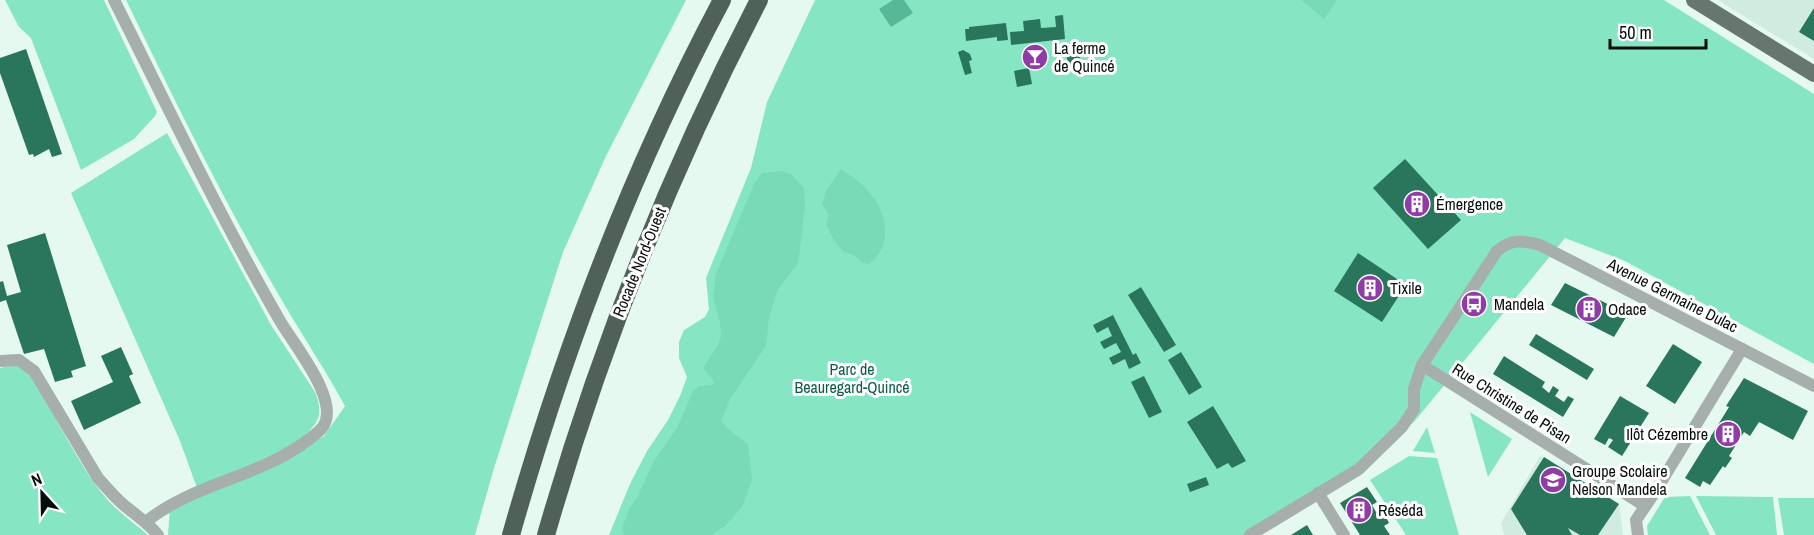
<svg xmlns="http://www.w3.org/2000/svg" width="1814" height="535" font-family="'Archivo Narrow',sans-serif">
  <style>
    .built { fill: #d0ebe0 }
    .green { fill: #86e6c3 }
    .forest { fill: #79dab7 }
    .water { fill: #56b896 }
    .building { fill: #29765d }
    .lines { fill: none; stroke-linecap: round; stroke-linejoin: round }
    .minor { stroke: #a6afab; stroke-width: 12 }
    .major { stroke: #67766f; stroke-width: 16 }
    .highway { stroke: #50615a; stroke-width: 18 }
    .labels { text-anchor: middle; stroke-width: 6; stroke-linejoin: round; paint-order: stroke }
    .poi-label { font-size: 16px; fill: #070d0b; stroke: #fff; text-anchor: start }
    .street-label { font-size: 16px; fill: #070d0b; stroke: #fff }
    .park-label { font-size: 16px; fill: #0c5c46; stroke: #fff }
  </style>
  <rect width="100%" height="100%" fill="#e5f9f0"/>
  <g class="built">
    <polygon points="1718,0 1814,0 1814,59 1750,20"/>
    <polygon points="1540,456 1619,504 1623,535 1504,535 1501,523"/>
  </g>
  <g class="green">
    <polygon points="5,0 104,0 157,112 155,116 134,139 81,170 31,38 19,27"/>
    <path d="M 126,0 L 686,0 L 606,156 L 563,252 L 494,468 L 475,535 L 168,535 L 170,507 L 286,460 L 324,436 L 345,406 C 326,371 304,338 284,304 C 226,206 176,103 126,0 Z"/>
    <polygon points="815,0 1664,0 1814,94 1814,364 1625,261 1565,238 1414,422 1322,495 1258,535 609,535 630,484 647,451 668,420 680,396 687,377 679,358 679,342 684,330 705,317 709,309 706,278 751,168 767,102"/>
    <path d="M 167,133 L 271,325 L 315,392 C 318,399 320,407 319,415 C 313,446 225,477 197,488 L 180,441 L 71,193 Z"/>
    <path d="M 12,365 L 24,367 C 54,409 73,458 106,498 C 118,512 134,523 148,535 L 0,535 L 0,368 Z"/>
    <polygon points="1470,412 1512,439 1488,477"/>
    <polygon points="1427,427 1435,453 1413,451"/>
    <polygon points="1409,456 1437,458 1459,535 1406,535 1370,480"/>
    <polygon points="1690,496 1710,535 1648,535 1647,526 1665,497"/>
    <polygon points="1696,496 1773,497 1777,535 1716,535"/>
    <polygon points="1778,498 1814,498 1814,535 1784,535"/>
  </g>
  <g class="forest">
    <polygon points="1301,0 1337,0 1324,19"/>
    <path d="M 841,169 C 851,176 862,183 870,193 C 888,214 893,247 869,264 L 862,263 C 853,251 850,257 842,250 C 835,243 830,233 826,224 L 829,215 L 822,204 L 826,191 Z"/>
    <polygon points="782,171 791,174 804,188 805,207 798,264 778,289 769,317 766,346 730,399 721,421 728,429 748,444 752,480 742,507 726,525 711,535 624,535 622,528 630,507 638,496 654,461 677,428 693,391 699,386 713,385 714,381 703,368 718,345 721,336 720,323 713,297 716,274 754,184 762,173"/>
  </g>
  <polygon class="water" points="893,0 904,0 913,13 891,27 879,9"/>
  <g class="building">
    <polygon points="1814,8 1814,41 1799,32"/>
    <polygon points="1063,15 1065,39 1011,45 1010,32 1024,31 1023,21 1040,19 1041,28 1056,27 1055,16"/>
    <polygon points="1006,23 1008,40 997,41 997,37 966,41 965,29 969,29 969,27"/>
    <polygon points="1079,45 1081,66 1068,67 1066,47"/>
    <polygon points="26,49 62,154 52,157 49,149 34,157 33,154 29,155 0,73 0,58"/>
    <polygon points="963,50 970,54 972,60 969,61 972,73 965,75 958,52"/>
    <polygon points="1037,54 1037,60 1029,61 1029,55"/>
    <polygon points="1029,68 1032,84 1017,87 1014,71"/>
    <polygon points="1405,159 1461,220 1428,249 1373,188"/>
    <polygon points="45,233 86,366 71,371 73,377 55,382 44,349 24,354 6,300 0,302 0,282 3,281 7,296 21,292 7,245"/>
    <polygon points="1358,253 1406,285 1382,322 1334,291"/>
    <polygon points="1565,283 1628,314 1614,337 1551,305"/>
    <polygon points="1141,287 1176,345 1164,352 1128,295"/>
    <polygon points="1113,315 1133,355 1136,353 1141,363 1129,369 1125,359 1113,365 1109,358 1121,352 1116,343 1104,349 1100,342 1112,336 1108,327 1097,333 1093,325"/>
    <polygon points="1536,334 1594,369 1587,380 1529,345"/>
    <polygon points="1673,344 1702,362 1675,404 1646,386"/>
    <polygon points="121,347 133,374 129,376 141,403 84,430 71,401 113,382 101,356"/>
    <polygon points="1181,352 1202,387 1189,395 1168,360"/>
    <polygon points="1504,356 1545,382 1542,387 1549,393 1553,386 1559,390 1555,396 1564,402 1568,396 1574,399 1563,417 1493,374"/>
    <polygon points="1144,376 1162,412 1149,418 1131,382"/>
    <polygon points="1744,378 1808,411 1793,440 1759,422 1750,436 1744,432 1729,456 1732,458 1725,468 1723,466 1710,485 1703,481 1700,487 1685,478 1729,407 1726,406"/>
    <polygon points="1620,396 1649,413 1622,456 1608,447 1613,440 1609,438 1605,445 1594,439"/>
    <polygon points="1213,406 1246,461 1232,468 1228,463 1217,469 1187,422"/>
    <polygon points="1544,457 1619,504 1598,535 1580,535 1568,528 1572,535 1527,535 1511,509"/>
    <polygon points="1206,477 1209,485 1190,492 1187,484"/>
    <polygon points="1367,487 1377,502 1372,505 1376,512 1381,509 1382,511 1377,514 1380,518 1385,515 1389,523 1384,526 1390,535 1360,535 1340,503"/>
    <polygon points="1307,525 1313,535 1291,535"/>
  </g>
  <g class="lines">
    <g class="minor">
      <path d="M 114,0 C 168,107 219,215 279,319 C 292,343 343,402 322,428 C 316,435 308,440 301,445 C 253,478 192,485 147,521"/>
      <path d="M 0,361 L 19,360 L 34,371 L 98,478 C 107,488 115,498 125,506 C 137,516 148,523 158,535"/>
      <polyline points="1422,365 1645,506"/>
      <polyline points="1318,493 1344,535"/>
      <path d="M 1250,535 L 1359,469 L 1402,427 L 1414,409 L 1414,389 L 1422,365 L 1497,251 C 1511,239 1522,240 1540,245 L 1814,386"/>
      <polyline points="1638,535 1636,520 1655,492 1742,349"/>
    </g>
    <polyline class="major" points="1694,0 1814,74"/>
    <g class="highway">
      <path d="M 511,535 C 563,351 632,169 722,0"/>
      <path d="M 546,535 C 599,350 670,171 759,0"/>
    </g>
  </g>
  <defs>
    <symbol id="bar-disc" viewBox="-11 -11 22 22"><circle r="9.5" fill="#903ba8" stroke="#fff"/><path d="M-6-5H6L.8 .8V4.5H3.5V6h-7V4.5H-.8V.8Z" fill="#fff"/></symbol>
    <symbol id="building-disc" viewBox="-11 -11 22 22"><circle r="9.5" fill="#903ba8" stroke="#fff"/><path d="M-4-6H4V6H1V3H-1V6H-4ZM-2.5-4.3h1.7v1.8h-1.7ZM.8-4.3h1.7v1.8H.8ZM-2.5-1h1.7V.8h-1.7ZM.8-1h1.7V.8H.8Z" fill="#fff"/></symbol>
    <symbol id="bus-disc" viewBox="-11 -11 22 22"><circle r="9.5" fill="#903ba8" stroke="#fff"/><path d="M-5-6H5V4H4V6H2V4H-2V6H-4V4H-5ZM-3.5-4V0h7V-4ZM-3.5 1.2v1.5H-2V1.2ZM2 1.2v1.5H3.5V1.2Z" fill="#fff"/></symbol>
    <symbol id="school-disc" viewBox="-11 -11 22 22"><circle r="9.5" fill="#903ba8" stroke="#fff"/><path d="M0-5L7-2L0 1L-7-2ZM-4 1L0 2.5L4 1V4Q0 6-4 4Z" fill="#fff"/></symbol>
  </defs>
  <g fill-rule="evenodd">
    <use href="#bar-disc" x="1020" y="42" width="30" height="30"/>
    <use href="#building-disc" x="1402" y="189" width="30" height="30"/>
    <use href="#building-disc" x="1355" y="273" width="30" height="30"/>
    <use href="#bus-disc" x="1459" y="289" width="30" height="30"/>
    <use href="#building-disc" x="1574" y="294" width="30" height="30"/>
    <use href="#building-disc" x="1713" y="419" width="30" height="30"/>
    <use href="#school-disc" x="1538" y="465" width="30" height="30"/>
    <use href="#building-disc" x="1344" y="495" width="30" height="30"/>
  </g>
  <g class="labels">
    <g class="poi-label">
      <text x="1054" y="54">La ferme<tspan x="1054" dy="18">de Quincé</tspan></text>
      <text x="1436" y="210">Émergence</text>
      <text x="1390" y="294">Tixile</text>
      <text x="1494" y="310">Mandela</text>
      <text x="1608" y="315">Odace</text>
      <text x="1708" y="440" text-anchor="end">Ilôt Cézembre</text>
      <text x="1572" y="477">Groupe Scolaire<tspan x="1572" dy="18">Nelson Mandela</tspan></text>
      <text x="1378" y="516">Réséda</text>
    </g>
    <g class="street-label">
      <text transform="translate(639 262) rotate(-68)" y="6">Rocade Nord-Ouest</text>
      <text transform="translate(1673 295) rotate(27)" y="6">Avenue Germaine Dulac</text>
      <text transform="translate(1512 403) rotate(32)" y="6">Rue Christine de Pisan</text>
    </g>
    <g class="park-label">
      <text x="852" y="375">Parc de<tspan x="852" dy="18">Beauregard-Quincé</tspan></text>
    </g>
  </g>
  <g transform="translate(42 493) rotate(338)" stroke="#ffffff" stroke-width="4.5" paint-order="stroke">
  <path d="M0-4.5L10 22L0 15L-10 22Z" fill="#070d0b"/>
  <text y="-9" font-size="16" font-weight="bold" text-anchor="middle" fill="#070d0b">N</text>
  </g>
  <path d="M1610 39v9h96v-9" fill="none" stroke="#070d0b" stroke-width="3"/>
  <text x="1619" y="39" font-size="18" fill="#070d0b" stroke="#ffffff" stroke-width="4.5" paint-order="stroke">50 m</text>
</svg>
